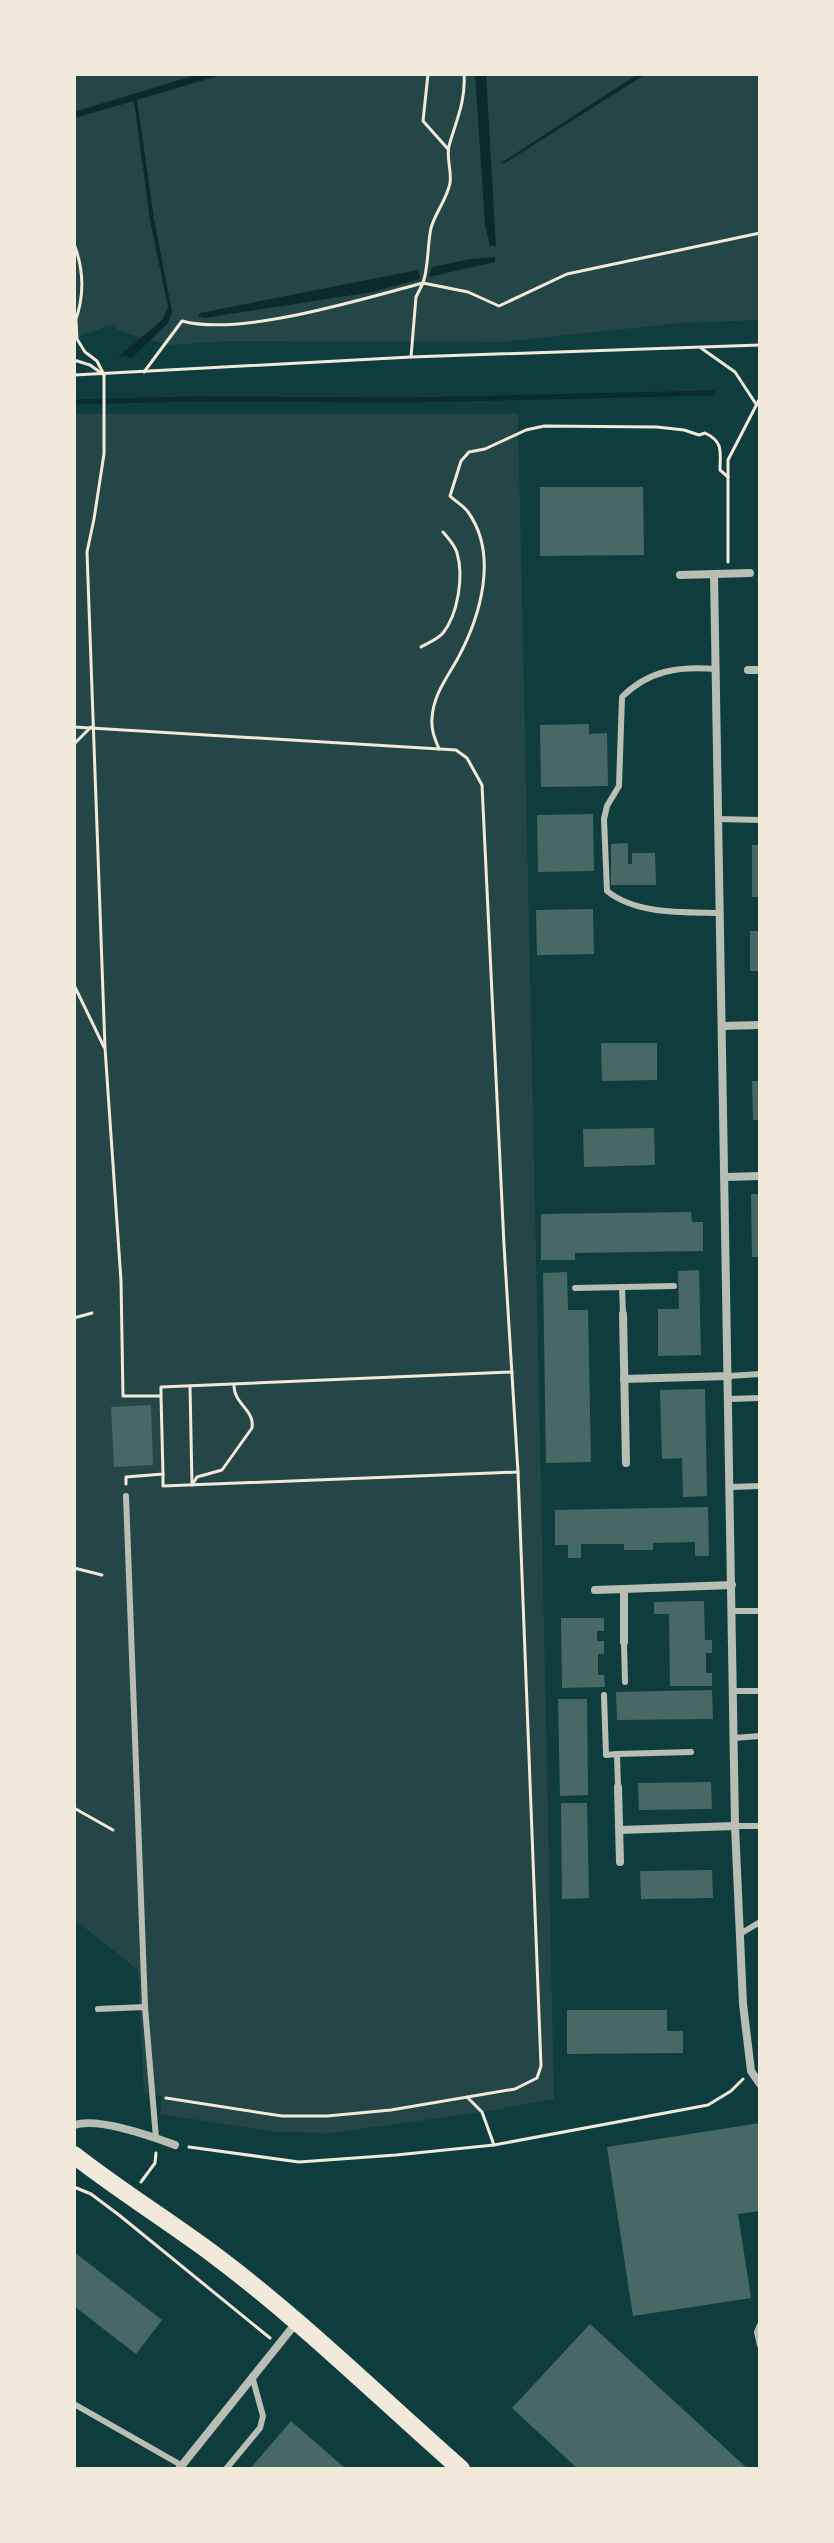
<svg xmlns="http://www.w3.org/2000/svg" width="834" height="2543" font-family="'Roboto Condensed',sans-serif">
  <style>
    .green { fill: #244646 }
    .water { fill: #0a2a2b }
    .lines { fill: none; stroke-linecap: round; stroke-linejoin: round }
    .stream { stroke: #0a2a2b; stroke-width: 5 }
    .building { fill: #486865 }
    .path { stroke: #f1e9da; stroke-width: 3 }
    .service { stroke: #b8beb3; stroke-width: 6 }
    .minor { stroke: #b8beb3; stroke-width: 8 }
    .primary { stroke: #f1e9da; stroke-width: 18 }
  </style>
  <rect width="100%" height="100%" fill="#0f3d3e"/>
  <g class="green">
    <polygon points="74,74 760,74 760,320 680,323 501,342 229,341 169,345 125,333 110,325 74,338"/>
    <polygon points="74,414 518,414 554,2099 482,2112 331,2133 276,2132 160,2114 162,2096 144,2093 138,1970 74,1919"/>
  </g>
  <g class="water">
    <polygon points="199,74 224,74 137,100 154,219 172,312 168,323 132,358 124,356 121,358 119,356 162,320 168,307 150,220 134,101 74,118 74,112"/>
    <polygon points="475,74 486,74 496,246 490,246 485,225"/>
    <polygon points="638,74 646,74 505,163 501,163"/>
    <polygon points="495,257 495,262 429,277 432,267 470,259"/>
    <polygon points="418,270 420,279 373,292 204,318 198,316 200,313"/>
  </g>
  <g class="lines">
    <polyline class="stream" points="74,402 193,399 408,400 713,393"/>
  </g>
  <g class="building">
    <polygon points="540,487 643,487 644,555 540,556"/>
    <polygon points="589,724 589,734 607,733 608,786 541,787 540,725"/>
    <polygon points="593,814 594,871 538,872 537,815"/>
    <polygon points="628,843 628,864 632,864 632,853 655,853 656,885 611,885 611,844"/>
    <rect x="752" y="845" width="8" height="52"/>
    <polygon points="593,909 594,954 537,955 536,910"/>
    <rect x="750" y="931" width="10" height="40"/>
    <polygon points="601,1043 657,1043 657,1080 602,1081"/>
    <polygon points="752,1081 760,1081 760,1120 753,1120"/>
    <polygon points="654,1128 655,1165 584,1167 583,1129"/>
    <polygon points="751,1194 760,1194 760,1257 752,1257"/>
    <polygon points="691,1212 692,1222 703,1222 703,1251 575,1253 575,1260 541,1260 541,1214"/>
    <polygon points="699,1270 701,1355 658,1356 658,1309 679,1309 678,1271"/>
    <polygon points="567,1272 568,1310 588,1310 591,1462 546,1463 543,1273"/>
    <polygon points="705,1389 707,1496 683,1497 682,1458 662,1459 660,1390"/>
    <polygon points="151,1405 153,1465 114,1467 111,1407"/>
    <polygon points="708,1507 709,1556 695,1556 695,1542 653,1543 653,1550 624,1550 624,1544 581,1544 581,1558 568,1558 568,1545 555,1545 555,1510"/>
    <polygon points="704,1601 705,1640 712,1640 712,1653 706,1653 706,1673 712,1673 712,1686 670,1686 669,1614 654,1614 654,1602"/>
    <polygon points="561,1618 604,1618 604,1631 597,1631 597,1641 604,1641 604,1654 598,1654 598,1675 604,1675 605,1687 562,1688"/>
    <polygon points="712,1690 713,1719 617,1720 616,1692"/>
    <polygon points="558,1699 587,1699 588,1795 560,1796"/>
    <polygon points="711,1782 712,1809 639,1810 638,1783"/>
    <polygon points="561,1803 587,1803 589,1898 562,1899"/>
    <polygon points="712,1870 713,1898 641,1899 640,1871"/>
    <polygon points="567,2010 667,2010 667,2031 683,2031 683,2053 567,2054"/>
    <polygon points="760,2123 760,2211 738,2214 751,2298 633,2316 607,2147"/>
    <polygon points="74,2252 162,2320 136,2354 74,2306"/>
    <polygon points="590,2324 748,2469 578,2469 512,2408"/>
    <polygon points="291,2421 346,2469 250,2469"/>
  </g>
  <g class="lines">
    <g class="path">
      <polyline points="428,74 423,121 448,149"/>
      <path d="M 74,244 C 84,270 85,295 75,322"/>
      <polyline points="76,321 77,339 85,352 97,361 104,375 104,454 94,519 87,552 105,1048 121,1281 123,1396 161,1396 163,1474 126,1477 126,1484"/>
      <polyline points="701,348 735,372 756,404"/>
      <polyline points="411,357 416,297 423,283 468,292 499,306 567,274 760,233"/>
      <polyline points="74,360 90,365 104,375"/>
      <path d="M 144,372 L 182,321 C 241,337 361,299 423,283 C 429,265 427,247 431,228 C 435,213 447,199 450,183 C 452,171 446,158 449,146 C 456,121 466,101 464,74"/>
      <polyline points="74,375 411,357 760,345"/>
      <polyline points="728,562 728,460 760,398"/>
      <path d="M 421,647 C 428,643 438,639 443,633 C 458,614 464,576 457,553 C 455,545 448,538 443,532"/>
      <polyline points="74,727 456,750 467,758 482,785 504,1245 518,1472 541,2066 537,2078 515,2089 391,2110 327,2116 282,2116 166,2098"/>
      <polyline points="74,744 91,727"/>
      <path d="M 439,749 C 435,739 431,730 432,719 C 433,695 447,678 458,658 C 480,617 499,555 468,512 C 464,506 455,501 450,496 L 461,461 L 469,452 L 485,449 L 526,430 L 544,426 L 657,427 L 684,430 L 699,435 L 705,433 C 724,442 720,452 720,470 L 728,477"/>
      <polyline points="74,985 104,1047"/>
      <polyline points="74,1318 92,1313"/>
      <polyline points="190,1386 192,1485"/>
      <polyline points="161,1396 161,1387 512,1372"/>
      <polyline points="163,1474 163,1486 518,1472"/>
      <path d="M 192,1485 L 197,1477 L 222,1470 L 252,1428 C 255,1410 234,1404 234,1386"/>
      <polyline points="74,1568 102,1575"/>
      <polyline points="74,1808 113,1830"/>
      <polyline points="467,2097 482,2112 494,2145"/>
      <polyline points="189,2147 299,2162 396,2155 494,2145 708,2105 731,2091 743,2079"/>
      <polyline points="141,2182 155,2163 156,2153"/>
      <polyline points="74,2187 91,2194 119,2215 270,2338"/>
    </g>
    <g class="service">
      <path d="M 716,669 C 680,666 649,670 622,697 L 619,786 L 607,806 L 604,819 L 607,891 C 637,915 684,912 720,913"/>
      <polyline points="718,819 760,820"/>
      <polyline points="622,1287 623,1314"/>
      <polyline points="575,1288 674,1286"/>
      <polyline points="729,1376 760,1374"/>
      <polyline points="729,1399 760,1398"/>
      <polyline points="731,1487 760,1486"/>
      <polyline points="126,1496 145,2007"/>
      <polyline points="733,1611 760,1611"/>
      <polyline points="624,1642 625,1682"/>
      <polyline points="733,1691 760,1691"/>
      <polyline points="604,1695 606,1755 617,1754"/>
      <polyline points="734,1738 760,1736"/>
      <polyline points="618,1787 617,1754 691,1752"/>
      <polyline points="735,1826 760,1826"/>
      <polyline points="740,1934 760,1922"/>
      <polyline points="98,2009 145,2007 156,2138"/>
      <polyline points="760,2325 757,2332 760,2345"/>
      <polyline points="74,2404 181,2465"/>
      <polyline points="226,2469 260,2428 263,2416 252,2376"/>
    </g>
    <g class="minor">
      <polyline points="714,574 735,1826 743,2004 751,2071 760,2084"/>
      <polyline points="680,575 750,573"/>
      <polyline points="748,670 760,670"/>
      <polyline points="723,1026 760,1025"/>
      <polyline points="726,1177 760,1176"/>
      <polyline points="623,1314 626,1463"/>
      <polyline points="624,1379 729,1376"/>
      <polyline points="595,1590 624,1589"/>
      <polyline points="624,1642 624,1589 732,1585"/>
      <polyline points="618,1787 620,1862"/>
      <polyline points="620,1830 735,1826"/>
      <path d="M 74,2125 C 98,2117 151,2136 175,2145"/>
      <polyline points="179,2469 296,2323"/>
    </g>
    <path class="primary" d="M 74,2155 C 119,2190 167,2220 213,2254 C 300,2319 379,2397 461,2469"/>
  </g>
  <rect width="834" height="2543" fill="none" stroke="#f1e9da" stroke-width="152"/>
</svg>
